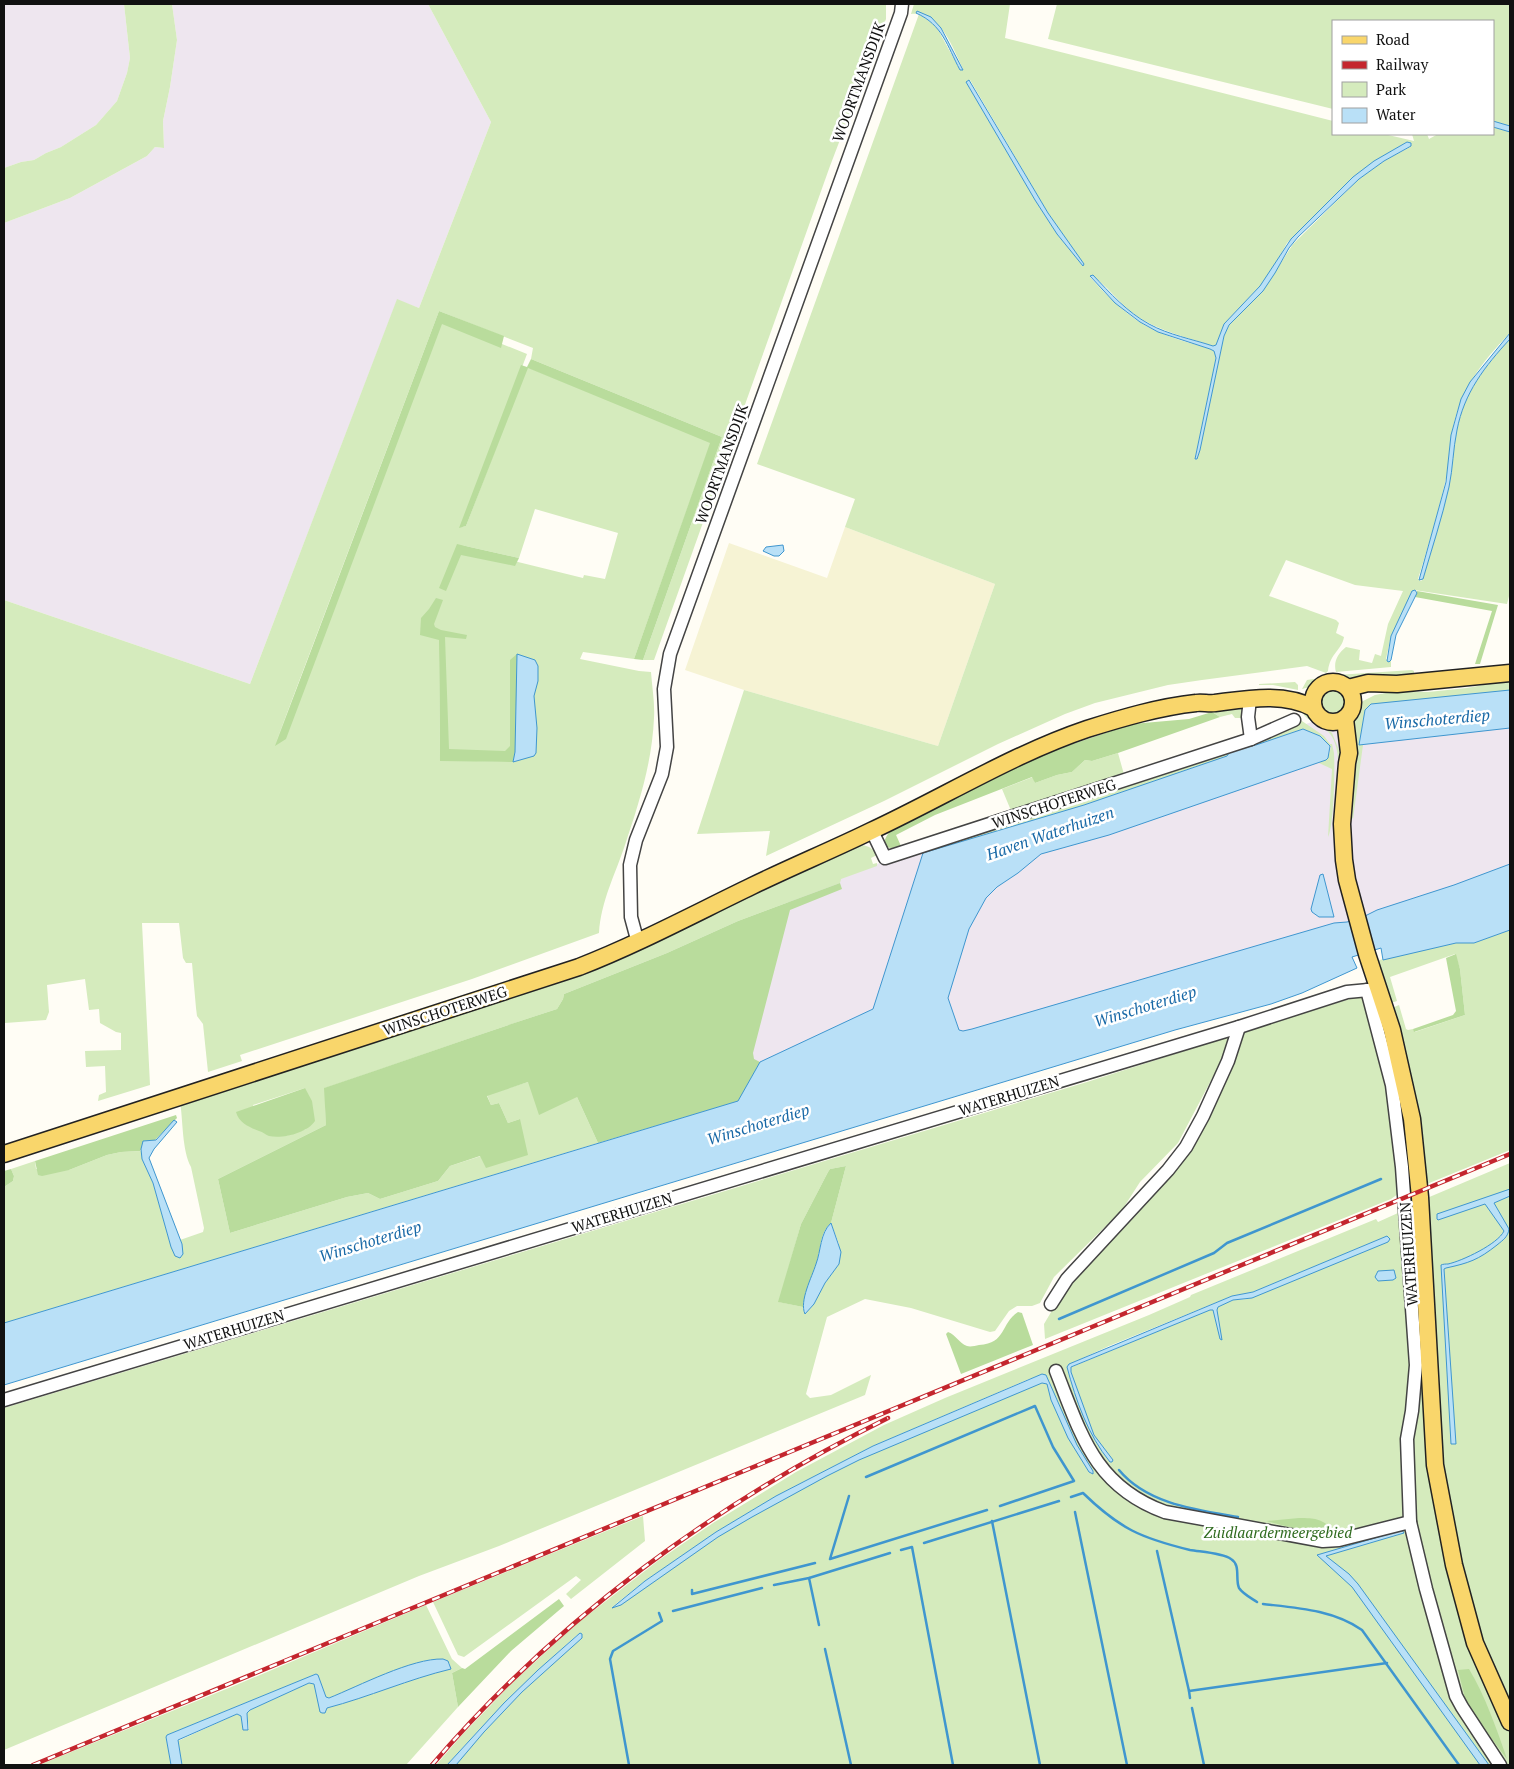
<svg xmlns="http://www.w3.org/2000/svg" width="1514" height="1769" font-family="'PT Serif',serif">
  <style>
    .industrial { fill: #eee6ef }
    .farmland { fill: #f6f3d4 }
    .green { fill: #d5ebbd; fill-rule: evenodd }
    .forest { fill: #b9dc9c }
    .water { fill: #b9e0f7; stroke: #3f96cf }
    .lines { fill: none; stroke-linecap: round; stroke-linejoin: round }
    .stream { stroke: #3f96cf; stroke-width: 2.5 }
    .minor-casing { stroke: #444; stroke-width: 15 }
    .major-casing { stroke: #222; stroke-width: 19 }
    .minor { stroke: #fff; stroke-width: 12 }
    .major { stroke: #f9d66b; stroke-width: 16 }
    .rail-casing { stroke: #c4262e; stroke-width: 4.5 }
    .rail { stroke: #fff; stroke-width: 2.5; stroke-dasharray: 8; stroke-linecap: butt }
    .labels { text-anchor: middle; stroke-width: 5; stroke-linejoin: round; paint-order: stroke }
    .street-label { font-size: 15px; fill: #111; stroke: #fff }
    .park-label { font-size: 15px; font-style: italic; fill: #2f6b1f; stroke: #fff }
    .water-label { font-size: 16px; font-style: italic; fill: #1768a6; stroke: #fff }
  </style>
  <rect width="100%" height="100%" fill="#fffdf5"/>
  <g class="industrial">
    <polygon points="4,4 124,4 130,58 127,73 117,101 96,125 61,147 46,153 34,160 21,162 4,168"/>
    <polygon points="172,4 428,4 491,122 419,308 397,300 250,684 4,600 4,223 70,198 147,156 155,147 164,148 163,121 170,87 177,40"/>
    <polygon points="1510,686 1510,884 1070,1024 746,1073 789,897 837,877 1315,721 1326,727 1338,728 1352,720 1358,707"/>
  </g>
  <polygon class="farmland" points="845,527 995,584 938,746 744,690 685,670 729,543 827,578"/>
  <g class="green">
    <polygon points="124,4 172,4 177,40 170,87 163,121 164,148 155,147 147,156 70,198 4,223 4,168 21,162 34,160 46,153 61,147 96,125 117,101 127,73 130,58"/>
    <path d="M 428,4 L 886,4 L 886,19 L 830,166 L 654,660 L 643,660 L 722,437 L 531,359 L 533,348 L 439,311 L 275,745 L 440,319 L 527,354 L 462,527 L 466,526 L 527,367 L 711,442 L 634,659 L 583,652 L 580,659 L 639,671 L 651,672 C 652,687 655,703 654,718 C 652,763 639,803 625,845 C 615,875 601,901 599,933 L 472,979 L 240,1055 L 242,1061 L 208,1072 L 203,1024 L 197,1016 L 196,1008 L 192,963 L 186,963 L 183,958 L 179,923 L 142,923 L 150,1085 L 98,1101 L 99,1095 L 106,1092 L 105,1066 L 86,1067 L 85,1051 L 121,1050 L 121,1033 L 116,1032 L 100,1023 L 99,1009 L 89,1010 L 85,979 L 47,985 L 49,1012 L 46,1020 L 5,1023 L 4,600 L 250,684 L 397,299 L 419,308 L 491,122 ZM 535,509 L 618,533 L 605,579 L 584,575 L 583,578 L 514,561 L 461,545 L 519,558 ZM 439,640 L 444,754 L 520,760 L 513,762 L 440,760 Z"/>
    <path d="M 914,4 L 1010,4 L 1005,38 L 1333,121 L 1333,134 L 1384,134 L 1414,141 L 1412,134 L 1427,134 L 1429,139 L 1438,134 L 1493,134 L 1493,127 L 1510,132 L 1510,333 C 1479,365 1458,393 1451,438 C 1448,453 1449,468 1445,483 C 1437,516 1428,547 1418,579 L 1421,581 L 1423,579 C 1432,548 1442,518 1449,487 C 1453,468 1453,449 1457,430 C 1464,393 1485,366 1510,339 L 1510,592 L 1507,604 L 1414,590 L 1391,636 L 1386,659 L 1390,661 L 1391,660 L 1391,667 L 1336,672 C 1333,662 1338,653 1346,647 L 1360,650 L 1359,660 L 1372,663 L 1375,654 L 1381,656 L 1388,624 L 1403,591 L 1355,585 L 1286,560 L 1269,596 L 1336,620 L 1339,623 L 1336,633 L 1344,637 C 1342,650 1330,653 1328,671 L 1326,673 L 1307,666 L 1202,680 L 1168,685 L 1095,703 L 1065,714 L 998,744 L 884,801 L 766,856 L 770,831 L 697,834 L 744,690 L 938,746 L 995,584 L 845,527 L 855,499 L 757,464 L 919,14 L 936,26 L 960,70 L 963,69 C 952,47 941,11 911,14 ZM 970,80 L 1048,213 L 1084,264 L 1083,266 L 1057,234 L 1035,200 L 966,82 ZM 1407,142 L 1411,143 L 1410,147 L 1384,161 L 1359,179 L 1293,244 L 1263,291 L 1229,325 L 1224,336 L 1200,450 L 1196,460 L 1195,458 L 1216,358 L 1214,351 L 1210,349 C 1191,343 1170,338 1152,329 C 1128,317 1108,297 1090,277 L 1091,275 C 1107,285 1119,303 1134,314 C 1158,331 1186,337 1213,346 L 1216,345 L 1224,324 L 1260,286 L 1272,270 L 1287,243 L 1353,177 L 1388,153 Z"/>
    <polygon points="1057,4 1510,4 1510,126 1493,121 1493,21 1333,21 1333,109 1048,39"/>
    <polygon points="1412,670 1414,671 1414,674 1413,676 1346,681 1337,678 1337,675"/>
    <polygon points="1326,677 1314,686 1302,689 1307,680"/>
    <polygon points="1510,680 1510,690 1371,705 1365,710 1359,745 1363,745 1353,819 1349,815 1352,720 1363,701 1375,695 1397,691 1428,692 1467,688"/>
    <polygon points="1295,682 1298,685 1298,690 1273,685 1259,685 1259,684"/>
    <circle cx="1333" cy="702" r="13"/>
    <polygon points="1243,706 1245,718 1235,718 1232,714 1220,717 1212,712"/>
    <path d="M 1300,708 L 1310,713 L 1316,721 L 1326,727 L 1332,733 L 1341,755 L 1335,814 C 1336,792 1346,745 1326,730 C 1317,723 1304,720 1300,708 Z"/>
    <path d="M 1299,719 L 1324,736 L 1330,744 L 1332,744 L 1334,753 C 1335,767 1334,827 1328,837 L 1332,769 L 1319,763 L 1328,758 L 1331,747 L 1320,736 L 1303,729 L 1256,745 L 1250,745 L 1229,753 L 1227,756 L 1084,805 L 916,855 L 912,854 L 1295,727 L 1294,722 Z"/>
    <polygon points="1118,753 1125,778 1012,813 1002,789 1033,777 1035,783 1057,775 1072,772 1085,760 1092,761"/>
    <path d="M 862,845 C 869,846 874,849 877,855 L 871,858 L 873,864 L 877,863 L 877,866 L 841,879 L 840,883 L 738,921 L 667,953 L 564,994 L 563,999 L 557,1009 C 479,1034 403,1062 325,1088 L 326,1125 L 218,1179 L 230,1233 L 347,1197 L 368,1193 L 380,1199 L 438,1181 L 450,1166 L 481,1156 L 520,1119 L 508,1123 L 499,1103 L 491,1105 L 487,1095 L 528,1082 L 577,1097 L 598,1143 L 4,1323 L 4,1187 L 13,1181 L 14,1176 L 11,1169 L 35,1161 L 36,1169 L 69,1170 L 107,1155 L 121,1152 L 141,1151 L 142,1159 L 153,1183 L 171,1247 L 182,1244 L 180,1240 L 203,1232 L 204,1228 L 191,1167 C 182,1151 183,1120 180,1101 L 625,955 L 626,957 L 656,943 L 656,941 L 854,846 ZM 305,1088 L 306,1129 L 286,1136 L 262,1131 L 253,1105 Z"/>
    <polygon points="1510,930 1510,1150 1422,1186 1392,1008 1399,1005 1406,1029 1408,1030 1413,1029 1415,1032 1465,1015 1460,969 1455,954 1390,977 1397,1001 1391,1003 1375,961 1456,943 1474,943"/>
    <polygon points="1356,997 1362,997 1366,1000 1383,1066 1396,1156 1398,1194 1391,1199 1045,1339 1044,1324 1066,1287 1179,1167 1201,1128 1241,1038 1246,1031"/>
    <path d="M 1228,1037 L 1228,1042 L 1217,1069 L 1178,1143 L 1140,1182 L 1122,1210 L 1054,1277 L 1040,1303 L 1032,1306 L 1017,1306 L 1009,1311 L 995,1331 L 990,1332 L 911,1308 L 865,1299 L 827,1317 L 806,1394 L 810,1398 L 831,1395 L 871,1375 L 865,1395 L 499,1546 L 419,1576 L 4,1750 L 4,1408 L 1087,1082 ZM 846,1166 L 831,1223 L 839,1244 L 839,1264 L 825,1283 L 814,1304 L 806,1313 L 803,1309 L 803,1307 L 779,1302 L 801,1224 L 828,1172 L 830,1169 Z"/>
    <path d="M 1510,1163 L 1510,1765 L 452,1765 L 493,1718 L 581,1633 L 576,1636 C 530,1677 488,1719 447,1765 L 436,1765 L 462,1735 L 510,1685 L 575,1625 L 659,1560 L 713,1523 L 796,1472 L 884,1425 L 945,1398 L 1149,1315 L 1190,1297 L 1191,1295 L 1376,1219 L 1378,1222 L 1398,1213 L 1397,1212 L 1401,1210 L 1404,1232 L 1424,1222 L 1427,1198 ZM 1387,1236 L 1248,1299 L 1233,1300 L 1067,1369 L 1072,1363 L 1109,1346 L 1232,1296 L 1253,1292 ZM 1046,1375 L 1047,1378 L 845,1463 L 713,1537 L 612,1607 L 645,1581 L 716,1532 L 776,1496 L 873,1446 L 1029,1379 Z"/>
    <polygon points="643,1516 645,1541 571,1599 566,1594 581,1580 576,1576 464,1657 458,1655 433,1602"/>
    <path d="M 426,1605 L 452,1659 L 462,1668 L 452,1673 L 458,1707 L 406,1765 L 182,1765 L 178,1741 L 237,1714 L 241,1716 L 243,1730 L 249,1729 L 247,1713 L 250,1710 L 309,1683 L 314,1684 L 321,1713 L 325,1712 L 327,1708 C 369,1697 409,1679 450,1669 L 450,1664 L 444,1659 L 428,1660 L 398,1670 L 329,1698 L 326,1697 L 318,1675 L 316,1674 L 167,1735 L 166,1737 L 171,1765 L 39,1765 L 236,1685 Z"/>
  </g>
  <g class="forest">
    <polygon points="439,311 504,336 501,348 442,324 286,739 275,746"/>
    <polygon points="531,359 722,437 643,660 634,659 710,443 528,368 466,526 459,528 521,365 527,367"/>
    <polygon points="457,544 461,545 519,558 515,566 461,555 446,591 439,588"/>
    <polygon points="1417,591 1498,605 1480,664 1475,664 1492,611 1415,597"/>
    <polygon points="436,598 443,600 434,624 435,627 441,630 467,635 466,639 445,637 449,749 505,751 510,746 510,660 517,654 515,752 513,762 440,761 439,640 420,635 421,618 429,609"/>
    <path d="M 1212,712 L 1220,717 L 1118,753 L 1092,761 L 1085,760 L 1072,772 L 1057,775 L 1035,783 L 1032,777 L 935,815 L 896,835 L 901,846 C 880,853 881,840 893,828 L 1051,749 L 1067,746 L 1132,724 L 1189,719 Z"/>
    <path d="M 840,883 L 842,889 L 790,910 L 753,1053 L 754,1059 L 760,1062 L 739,1101 L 598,1143 L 577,1097 L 539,1115 L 528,1082 L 487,1096 L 491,1105 L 499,1103 L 508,1123 L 520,1119 L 528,1155 L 486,1168 L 480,1156 L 450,1166 L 438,1181 L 380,1199 L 368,1193 L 347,1197 L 230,1233 L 218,1179 L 326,1125 L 324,1088 C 402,1062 479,1034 557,1009 L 563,999 L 564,994 L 667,953 L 738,921 Z"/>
    <polygon points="1456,954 1460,969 1465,1015 1414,1032 1413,1029 1453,1015 1456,1011 1446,958"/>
    <path d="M 305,1088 L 312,1101 L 315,1121 C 307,1133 283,1139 269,1136 C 266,1135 263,1132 259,1131 C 249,1127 239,1123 236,1112 Z"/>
    <polygon points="176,1115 177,1118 154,1141 149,1140 140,1151 121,1152 107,1155 69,1170 42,1176 38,1175 35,1161"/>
    <path d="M 846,1166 L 831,1223 C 819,1233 821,1251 816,1265 C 811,1279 806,1292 803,1307 L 778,1302 L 801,1224 L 828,1172 L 830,1169 Z"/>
    <polygon points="11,1169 14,1176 13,1181 4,1187 4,1171"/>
    <path d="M 1018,1312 L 1022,1313 L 1033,1345 L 961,1374 L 946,1334 L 948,1332 C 956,1335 959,1343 967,1346 C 970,1347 975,1346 979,1345 C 1007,1343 1000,1324 1018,1312 Z"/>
    <path d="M 1299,1518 C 1320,1518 1322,1520 1338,1533 L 1301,1530 L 1266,1521 Z"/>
    <polygon points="559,1599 564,1606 511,1651 458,1707 452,1673 462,1668 465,1669"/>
    <path d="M 1469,1669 C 1485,1695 1497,1730 1507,1759 L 1470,1710 L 1465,1698 L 1458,1670 Z"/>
  </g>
  <g class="water">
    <path d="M 917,11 L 931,17 L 941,28 L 963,70 L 960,70 C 947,46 943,25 916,13 Z"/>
    <polygon points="969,80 1048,213 1084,264 1083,266 1057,234 1035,200 966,82"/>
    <polygon points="1493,121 1510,126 1510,132 1493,127"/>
    <path d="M 1407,142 L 1411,143 L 1411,146 L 1384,161 L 1359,179 L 1298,237 L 1289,248 L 1275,273 L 1263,291 L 1229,325 L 1224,336 L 1200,450 L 1197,459 L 1195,459 L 1216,358 L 1214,351 L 1210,349 L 1158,332 L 1140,322 L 1115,303 L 1090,276 L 1093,275 C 1110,293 1127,312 1149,324 C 1169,335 1192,339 1213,346 L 1216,345 L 1224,324 L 1260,286 L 1291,239 L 1353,177 L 1374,161 Z"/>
    <path d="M 1510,333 L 1510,339 C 1485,366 1464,393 1457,430 C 1453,449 1453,468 1449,487 C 1442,518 1432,548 1423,579 L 1419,580 L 1446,482 L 1451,435 L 1461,399 L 1470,382 Z"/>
    <polygon points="783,545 784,551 779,556 774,556 763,551 766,547"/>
    <polygon points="1415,590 1417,593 1396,635 1391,660 1389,662 1387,661 1391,636 1412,591"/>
    <polygon points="517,654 535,660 538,666 538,681 534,696 537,728 536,753 534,756 513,762 515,752"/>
    <polygon points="1510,690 1510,728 1359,745 1365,710 1371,704"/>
    <polygon points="1303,729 1320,736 1330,746 1328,758 1326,760 1109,835 1041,854 1018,873 997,887 986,898 969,929 948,998 959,1030 963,1031 972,1029 1334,923 1347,922 1363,917 1377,910 1454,885 1510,864 1510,930 1474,943 1456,943 1383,960 1381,948 1352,957 1357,968 1302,993 1271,1004 1175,1030 4,1385 4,1323 738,1101 760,1062 873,1009 923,853 1084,805 1227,756 1229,753 1250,745 1256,745"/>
    <polygon points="1323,874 1334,917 1319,917 1312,912 1311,909 1320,875"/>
    <polygon points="174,1120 177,1122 154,1149 149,1158 182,1244 183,1254 180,1258 175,1256 171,1247 153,1183 142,1159 141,1149 143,1141 156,1140"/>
    <path d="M 1510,1189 L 1510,1196 L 1494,1203 L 1509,1229 C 1508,1237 1503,1240 1497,1245 C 1478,1260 1469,1263 1446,1268 L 1444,1269 L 1456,1444 L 1451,1444 L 1441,1265 C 1443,1264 1446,1264 1448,1264 C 1462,1261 1498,1244 1504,1231 L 1485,1204 L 1438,1220 L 1437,1219 L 1437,1214 Z"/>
    <path d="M 831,1223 L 841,1252 L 839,1264 L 825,1283 L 814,1304 L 805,1314 C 799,1301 812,1277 816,1264 C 821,1251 820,1233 831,1223 Z"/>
    <path d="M 1387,1236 L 1390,1239 L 1388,1242 L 1252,1298 L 1233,1300 L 1218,1307 L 1217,1310 L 1222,1340 L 1220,1339 L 1213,1310 L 1210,1310 L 1071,1367 L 1071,1372 L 1094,1435 L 1113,1460 L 1112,1462 L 1110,1462 C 1088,1435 1076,1401 1067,1367 L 1069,1364 L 1232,1296 L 1253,1292 Z"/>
    <polygon points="1394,1270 1396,1278 1393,1280 1378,1281 1375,1277 1378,1271"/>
    <polygon points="1042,1374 1046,1375 1077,1445 1093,1471 1093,1474 1089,1472 1068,1438 1051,1400 1047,1384 1042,1383 859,1460 827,1476 752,1517 718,1537 621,1605 612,1608 645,1581 716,1532 776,1496 873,1446"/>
    <polygon points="1402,1530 1404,1533 1326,1556 1349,1574 1358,1584 1489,1765 1480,1765 1352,1587 1317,1555"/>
    <polygon points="580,1633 582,1634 582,1638 522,1692 484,1732 456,1765 447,1765 504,1703 538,1670"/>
    <path d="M 443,1659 L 448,1661 L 451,1669 C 409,1679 369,1697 327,1708 L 325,1713 L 322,1713 L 320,1712 L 314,1684 L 309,1683 L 250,1710 L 247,1713 L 248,1730 L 243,1730 L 241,1716 L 237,1714 L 178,1740 L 182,1765 L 171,1765 L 166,1737 L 167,1735 L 316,1674 L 318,1675 L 326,1697 L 329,1698 C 359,1686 412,1658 443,1659 Z"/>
  </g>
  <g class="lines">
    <g class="stream">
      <polyline points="1059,1319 1214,1253 1227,1243 1381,1179"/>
      <path d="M 1119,1470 C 1147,1504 1197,1510 1238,1517"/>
      <polyline points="866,1477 1035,1406 1053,1447 1074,1481 1000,1506"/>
      <polyline points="849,1496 830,1559 987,1510"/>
      <path d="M 1071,1497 L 1083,1493 C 1120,1529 1141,1538 1190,1550 C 1202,1552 1222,1553 1231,1559 C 1241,1565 1235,1579 1239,1588 C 1243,1594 1251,1598 1257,1602"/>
      <polyline points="1075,1512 1127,1765"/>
      <polyline points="992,1521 1040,1765"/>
      <polyline points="924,1543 1059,1501"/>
      <polyline points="901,1550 912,1547 953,1765"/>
      <polyline points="1157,1551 1189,1691 1387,1663"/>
      <polyline points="809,1578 819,1625"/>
      <polyline points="774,1585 809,1578 890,1553"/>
      <polyline points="692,1590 692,1594 815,1563"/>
      <path d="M 1263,1604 C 1298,1608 1333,1610 1362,1630 L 1459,1765"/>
      <polyline points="673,1611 762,1588"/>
      <polyline points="825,1649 851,1765"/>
      <polyline points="1189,1691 1190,1698"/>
      <polyline points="1192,1708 1204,1765"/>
      <polyline points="629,1765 610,1659 613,1651 662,1621 659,1613"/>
    </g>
    <defs>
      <g id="minor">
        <polyline points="1250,699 1248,717 1251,739"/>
        <polyline points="872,831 885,858 1251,739 1294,720"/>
        <polyline points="638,943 631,917 630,865 636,840 662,774 667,747 664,689 670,654 901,13 902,4"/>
        <polyline points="1367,990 1392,1085 1402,1167 1416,1365 1412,1411 1407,1439 1410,1522 1426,1589 1456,1696 1462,1707 1500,1765"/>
        <polyline points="1051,1304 1067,1279 1168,1170 1186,1147 1203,1116 1228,1061 1239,1027"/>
        <path d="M 1056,1371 C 1081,1434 1094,1486 1165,1512 L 1323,1541 L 1339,1540 L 1410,1522"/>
        <polyline points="4,1400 1239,1027 1347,992 1379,989"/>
      </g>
      <g id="major">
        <circle cx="1333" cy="702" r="20"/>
        <polyline points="1348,688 1368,683 1397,684 1510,673"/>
        <polyline points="1345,719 1349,753 1347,763 1342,824 1344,860 1347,880 1367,954 1392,1030 1412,1119 1420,1197 1435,1465 1454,1565 1475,1643 1510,1722"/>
        <path d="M 4,1154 L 579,967 C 638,944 694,914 752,886 C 791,867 832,850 871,831 C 942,798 1013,754 1087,729 C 1122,718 1159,707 1196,703 C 1202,702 1209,704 1215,703 C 1247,699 1284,692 1313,708"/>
      </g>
    </defs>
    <use href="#minor" class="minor-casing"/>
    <use href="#major" class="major-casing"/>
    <use href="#minor" class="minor"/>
    <use href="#major" class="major"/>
    <defs>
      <g id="rail">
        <polyline points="33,1765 1510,1154"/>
        <path d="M 432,1765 C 557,1619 716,1503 888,1418"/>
      </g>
    </defs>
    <use href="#rail" class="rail-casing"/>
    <use href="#rail" class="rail"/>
  </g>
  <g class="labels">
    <g class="street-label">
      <text transform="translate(859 82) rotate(-70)" y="5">WOORTMANSDIJK</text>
      <text transform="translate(722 464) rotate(-70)" y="5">WOORTMANSDIJK</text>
      <text transform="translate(1054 804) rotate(-18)" y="5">WINSCHOTERWEG</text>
      <text transform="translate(445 1011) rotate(-18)" y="5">WINSCHOTERWEG</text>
      <text transform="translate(1009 1096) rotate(-17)" y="5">WATERHUIZEN</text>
      <text transform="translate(622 1213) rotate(-17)" y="5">WATERHUIZEN</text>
      <text transform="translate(1409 1254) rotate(-94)" y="5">WATERHUIZEN</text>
      <text transform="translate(234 1330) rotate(-17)" y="5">WATERHUIZEN</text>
    </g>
    <g class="park-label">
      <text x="1278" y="1538">Zuidlaardermeergebied</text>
    </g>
    <g class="water-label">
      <text transform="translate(1437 719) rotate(-5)" y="6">Winschoterdiep</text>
      <text transform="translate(1050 833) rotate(-19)" y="6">Haven Waterhuizen</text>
      <text transform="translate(1145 1006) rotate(-17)" y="6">Winschoterdiep</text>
      <text transform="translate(758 1124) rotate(-17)" y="6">Winschoterdiep</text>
      <text transform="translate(370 1241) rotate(-17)" y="6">Winschoterdiep</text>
    </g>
  </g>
  <rect width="1514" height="1769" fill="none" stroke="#111111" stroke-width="10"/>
  <rect x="1332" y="20" width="162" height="115" fill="#ffffff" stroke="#a0a0a0"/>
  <rect x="1342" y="36" width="25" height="8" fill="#f9d66b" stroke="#a0a0a0"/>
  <text x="1376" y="45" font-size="15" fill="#111111">Road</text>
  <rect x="1342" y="61" width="25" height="8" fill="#c4262e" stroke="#a0a0a0"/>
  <text x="1376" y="70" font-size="15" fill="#111111">Railway</text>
  <rect x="1342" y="82" width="25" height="15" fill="#d5ebbd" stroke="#a0a0a0"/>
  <text x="1376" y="95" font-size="15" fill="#111111">Park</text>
  <rect x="1342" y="108" width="25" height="15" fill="#b9e0f7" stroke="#a0a0a0"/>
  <text x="1376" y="120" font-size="15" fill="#111111">Water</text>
</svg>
